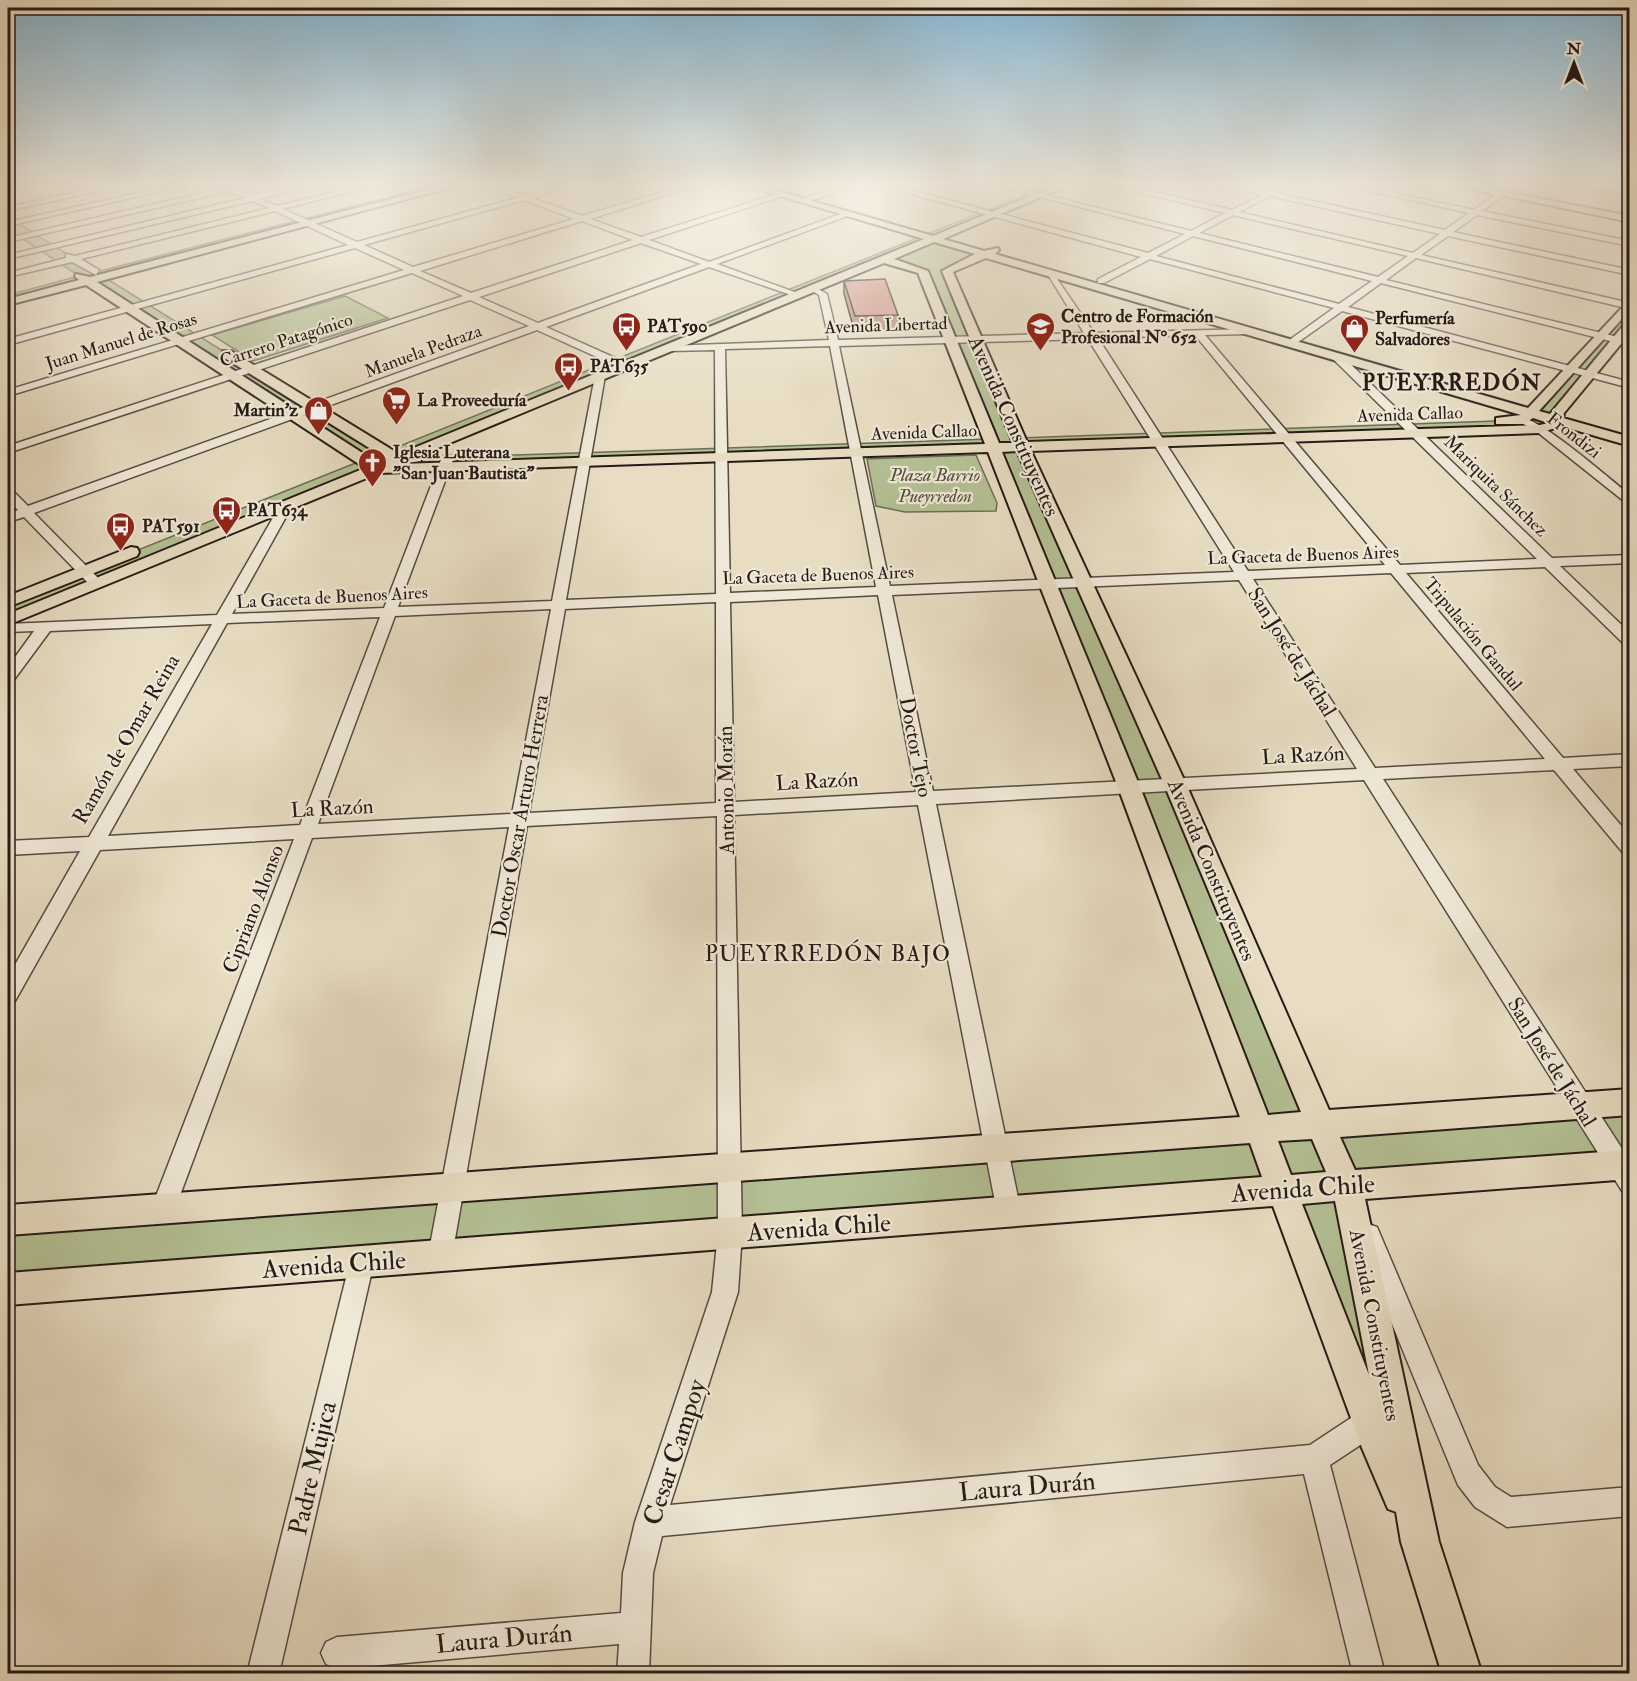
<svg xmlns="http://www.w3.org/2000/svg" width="1637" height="1681" font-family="'IM FELL Double Pica',serif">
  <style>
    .green { fill: #b4c195; stroke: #6c6e56; stroke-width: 1.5; fill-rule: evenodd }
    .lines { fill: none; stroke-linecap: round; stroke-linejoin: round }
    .stream { stroke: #697b75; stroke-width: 2 }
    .minor-casing { stroke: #564b41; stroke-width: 3 }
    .major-casing { stroke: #251a16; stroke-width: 4 }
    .minor { fill: #f0e9d8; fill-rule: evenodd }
    .major { fill: #e8ddc3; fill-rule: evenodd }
    .wall { fill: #b58279; stroke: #251a16; stroke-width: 1.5 }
    .building { fill: #d3978d; stroke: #251a16; stroke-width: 1.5 }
    .labels { text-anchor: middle; stroke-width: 4.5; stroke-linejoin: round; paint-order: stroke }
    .far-poi-label { font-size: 18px; font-weight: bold; fill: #251a16; stroke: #f0e9d8; text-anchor: start }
    .far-street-label { font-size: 18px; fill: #251a16; stroke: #f0e9d8 }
    .far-park-label { font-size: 18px; font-style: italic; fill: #504c3c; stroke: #f0e9d8 }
    .street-label { font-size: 21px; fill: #251a16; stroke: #f0e9d8 }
    .far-district-label { font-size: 22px; font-weight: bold; letter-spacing: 1.5px; fill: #251a16; stroke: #f0e9d8 }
    .neighbourhood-label { font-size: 22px; letter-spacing: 1.5px; fill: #251a16; stroke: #f0e9d8 }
    .near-street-label { font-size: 26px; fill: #251a16; stroke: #f0e9d8 }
  </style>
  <rect width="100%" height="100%" fill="#e8ddc3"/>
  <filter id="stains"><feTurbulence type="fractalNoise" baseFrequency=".00333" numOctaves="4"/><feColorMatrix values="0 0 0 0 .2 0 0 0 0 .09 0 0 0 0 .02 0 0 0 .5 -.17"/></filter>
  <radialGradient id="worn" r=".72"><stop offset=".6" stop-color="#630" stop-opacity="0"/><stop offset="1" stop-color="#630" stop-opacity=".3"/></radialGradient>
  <g class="green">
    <path d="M 436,185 L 456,185 L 104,277 L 385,452 L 1049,185 L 1065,185 L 934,239 L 985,254 L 947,270 L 1018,438 L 1524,420 L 1629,302 L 1629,325 L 1555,425 L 1023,448 L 1322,1125 L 1629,1102 L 1629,1164 L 1347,1186 L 1420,1542 L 1281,1188 L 1009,1212 L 8,1289 L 8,1220 L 1259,1129 L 994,449 L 388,469 L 8,620 L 8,602 L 363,460 L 87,281 L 8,302 L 8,295 L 79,276 L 8,229 L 8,217 L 96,272 ZM 885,260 L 923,271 L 989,439 L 399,459 Z"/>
    <polygon points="345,296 388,318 253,361 212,335"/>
    <polygon points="976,455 997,503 996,511 905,512 876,506 867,459"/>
  </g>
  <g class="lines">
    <g class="stream">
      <polyline points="757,185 800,197"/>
      <polyline points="815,202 882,221"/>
      <polyline points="946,239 984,251"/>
      <polyline points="999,254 1173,306"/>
    </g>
    <defs>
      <g id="minor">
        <polygon points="110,185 124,185 8,211 8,207"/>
        <polygon points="175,185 188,185 8,226 8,222"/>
        <path d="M 219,185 L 240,185 L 238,189 C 265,201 283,184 312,185 L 260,199 L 277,206 L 364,185 L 376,185 L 283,209 L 357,242 L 517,198 L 484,185 C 499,185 514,196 527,195 C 543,193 558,185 575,185 L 532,198 L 582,216 L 686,185 L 697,185 L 590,219 L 641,237 L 783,192 L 783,196 L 649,240 L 709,262 L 846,212 L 853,214 L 717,264 L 800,294 L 800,298 L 709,267 L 546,327 L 629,364 L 629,368 L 621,368 L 537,330 L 34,513 L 103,583 L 101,586 L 91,586 L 24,517 L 8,522 L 8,514 L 18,510 L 8,500 L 8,489 L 12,490 L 28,506 L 529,326 L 470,300 L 8,453 L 8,446 L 463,296 L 412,273 L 8,396 L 8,390 L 404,270 L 355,248 L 8,345 L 8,339 L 348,245 L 275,211 L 81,259 L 99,270 L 96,275 L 72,262 L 8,277 L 8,273 L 66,258 L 66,254 L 75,256 L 269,208 L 252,201 L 8,259 L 8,255 L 245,198 L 230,191 L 8,242 L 8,238 L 224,188 ZM 524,200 L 574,219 L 413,267 L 364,245 ZM 582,221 L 633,240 L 471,293 L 420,271 ZM 641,243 L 701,264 L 538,323 L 479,297 Z"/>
        <polygon points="842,185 853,185 805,203 798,201"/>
        <path d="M 879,185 L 891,185 L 1148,253 L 1185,234 L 993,185 L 1005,185 L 1191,231 L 1225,213 L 1110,185 L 1123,185 L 1232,210 L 1262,195 L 1224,185 L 1268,192 L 1281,185 L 1290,185 L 1276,193 L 1445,230 L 1469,213 L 1341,185 L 1355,185 L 1474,210 L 1509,185 L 1518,185 L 1482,211 L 1630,241 L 1630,246 L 1477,215 L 1453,232 L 1630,270 L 1630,275 L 1448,236 L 1421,255 L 1630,303 L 1630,309 L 1416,258 L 1386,280 L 1630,340 L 1630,346 L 1381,283 L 1348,307 L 1630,382 L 1630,388 L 1342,311 L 1294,345 L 1288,345 L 1288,341 L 1334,308 L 1150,259 L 1104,283 L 1098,283 L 1098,279 L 1141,257 ZM 1270,196 L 1440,234 L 1413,253 L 1239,212 ZM 1233,215 L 1408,256 L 1378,277 L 1199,233 ZM 1193,236 L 1372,281 L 1339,304 L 1156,256 Z"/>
        <polygon points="1574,185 1630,193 1630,197 1578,187"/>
        <path d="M 1051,270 L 1094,333 L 1251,329 L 1253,331 L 1248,334 L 1205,335 L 1400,565 L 1537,559 L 1333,359 L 1333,355 L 1341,355 L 1552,558 L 1630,555 L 1630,563 L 1560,566 L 1630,633 L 1630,646 L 1625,645 L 1545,567 L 1406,573 L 1563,758 L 1630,754 L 1630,766 L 1573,769 L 1630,836 L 1630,856 L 1624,854 L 1554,770 L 1383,779 L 1630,1161 L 1630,1195 L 1622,1191 L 1364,780 L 936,804 L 1021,1212 L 1018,1221 L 1009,1224 L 1000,1221 L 997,1212 L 918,805 L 734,815 L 742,1233 L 738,1292 L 670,1505 L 1310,1445 L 1360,1412 L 1370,1408 L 1385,1412 L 1389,1422 L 1385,1432 L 1374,1436 L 1330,1465 L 1385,1674 L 1353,1674 L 1304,1474 L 662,1536 L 653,1573 L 649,1674 L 617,1674 L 619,1644 L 337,1669 L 326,1664 L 321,1653 L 326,1642 L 337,1637 L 621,1613 L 623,1573 L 635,1522 L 712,1292 L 718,1233 L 717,816 L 527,826 L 452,1256 L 449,1265 L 440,1268 L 431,1265 L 428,1256 L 509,827 L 312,838 L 175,1209 L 172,1218 L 163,1221 L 154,1218 L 151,1209 L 294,839 L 100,850 L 15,1001 L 8,1004 L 8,977 L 80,851 L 8,855 L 8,841 L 89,837 L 212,624 L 50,631 L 13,681 L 8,682 L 8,667 L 34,631 L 8,632 L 8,624 L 217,615 L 274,516 L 268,510 L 274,506 L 287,515 L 232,614 L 384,608 L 442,457 L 448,454 L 454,457 L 398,607 L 552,601 L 595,376 L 600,373 L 605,376 L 566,600 L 716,594 L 715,350 L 669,351 L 664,348 L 666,346 L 829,340 L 819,295 L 809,289 L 813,286 L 827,294 L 838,340 L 1084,333 L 1047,273 ZM 1195,335 L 1385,565 L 1248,571 L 1098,338 ZM 1088,339 L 1234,572 L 890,586 L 839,346 ZM 830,346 L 876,587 L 730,593 L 725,349 ZM 1391,573 L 1545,759 L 1375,768 L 1253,579 ZM 1239,580 L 1357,769 L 933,791 L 892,595 ZM 878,595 L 916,792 L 734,802 L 730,602 ZM 716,602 L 716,803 L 529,813 L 565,609 ZM 551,609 L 512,814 L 318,824 L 395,616 ZM 380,617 L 300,825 L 108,836 L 227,623 Z"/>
        <path d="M 1520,418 C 1537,415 1612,481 1630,495 L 1630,506 L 1536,431 L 1520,422 Z"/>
        <polygon points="1368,1224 1377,1227 1478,1465 1495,1487 1511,1497 1630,1487 1630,1516 1507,1527 1475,1507 1458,1485 1356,1236 1359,1227"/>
        <polygon points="362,1250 371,1253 374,1262 279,1674 247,1674 350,1262 353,1253"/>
      </g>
      <g id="major">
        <path d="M 446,185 L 460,185 L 97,282 L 378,463 L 387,459 L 223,357 L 223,351 L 231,351 L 399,454 L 924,239 L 744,185 L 757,185 L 933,236 L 1057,185 L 1069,185 L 943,239 L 984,251 L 998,248 L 999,250 L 995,254 L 1528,408 L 1630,299 L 1630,310 L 1539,411 L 1550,414 L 1626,322 L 1630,322 L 1630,333 L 1564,413 L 1563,418 L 1630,437 L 1630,446 L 1561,426 L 1540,433 L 1031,451 L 1186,784 L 1329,1110 L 1630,1089 L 1630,1115 L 1340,1137 L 1355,1170 L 1630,1150 L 1630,1179 L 1365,1199 L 1439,1542 L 1482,1674 L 1442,1674 L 1401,1542 L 1396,1512 L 1388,1509 L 1362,1448 L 1273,1206 L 8,1305 L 8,1273 L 1262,1177 L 1250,1143 L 8,1235 L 8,1205 L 1240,1117 L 1118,787 L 988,452 L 379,473 L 8,625 L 8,614 L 365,468 L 86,285 L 8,305 L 8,299 L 79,280 L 75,276 L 76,274 L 90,277 ZM 934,242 L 975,254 L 942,271 L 1013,443 L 999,443 L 928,271 L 894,259 ZM 986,258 L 1521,415 L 1496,418 L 1496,424 L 1524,424 L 1533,418 L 1548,423 L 1540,425 L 1027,442 L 953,272 ZM 884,263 L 918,273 L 985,444 L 400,464 L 421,461 L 421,455 ZM 1017,451 L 1164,784 L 1301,1112 L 1268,1115 L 1140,787 L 1002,452 ZM 1312,1139 L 1326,1172 L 1291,1175 L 1278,1141 ZM 1335,1201 L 1369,1375 L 1302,1204 Z"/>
        <polygon points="1452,185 1469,185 1630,216 1630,222"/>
        <polygon points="131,547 137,548 139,552 137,556 8,607 8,596"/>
      </g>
    </defs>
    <use href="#minor" class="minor-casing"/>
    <use href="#major" class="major-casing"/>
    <use href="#minor" class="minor"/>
    <use href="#major" class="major"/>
  </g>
  <polygon class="wall" points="844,281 898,315 898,329 854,330 844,294"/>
  <polygon class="building" points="885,279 898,315 855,316 844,281"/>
  <linearGradient id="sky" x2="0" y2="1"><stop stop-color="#87b7d3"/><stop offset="0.44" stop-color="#f5f0e4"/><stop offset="1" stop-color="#f5f0e4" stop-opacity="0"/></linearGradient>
  <rect width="1637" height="420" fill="url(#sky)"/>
  <defs>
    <symbol id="bus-pin" viewBox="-11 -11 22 30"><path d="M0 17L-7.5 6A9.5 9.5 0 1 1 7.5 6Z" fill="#8f2418" stroke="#f0e9d8"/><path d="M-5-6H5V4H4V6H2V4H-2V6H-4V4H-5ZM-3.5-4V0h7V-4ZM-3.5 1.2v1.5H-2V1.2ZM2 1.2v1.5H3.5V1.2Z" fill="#fff"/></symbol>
    <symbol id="school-pin" viewBox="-11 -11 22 30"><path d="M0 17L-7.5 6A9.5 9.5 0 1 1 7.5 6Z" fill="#8f2418" stroke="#f0e9d8"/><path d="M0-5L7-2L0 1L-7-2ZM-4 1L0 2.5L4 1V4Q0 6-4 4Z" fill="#fff"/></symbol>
    <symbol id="shop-pin" viewBox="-11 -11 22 30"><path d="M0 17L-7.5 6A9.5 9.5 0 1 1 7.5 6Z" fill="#8f2418" stroke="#f0e9d8"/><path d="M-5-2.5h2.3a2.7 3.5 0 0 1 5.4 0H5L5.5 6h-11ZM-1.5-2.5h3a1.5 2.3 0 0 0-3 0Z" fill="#fff"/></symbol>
    <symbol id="supermarket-pin" viewBox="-11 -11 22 30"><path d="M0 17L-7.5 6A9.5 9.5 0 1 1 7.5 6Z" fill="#8f2418" stroke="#f0e9d8"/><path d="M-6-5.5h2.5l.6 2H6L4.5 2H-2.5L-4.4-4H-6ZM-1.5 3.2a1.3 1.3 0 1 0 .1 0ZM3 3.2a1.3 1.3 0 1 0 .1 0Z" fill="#fff"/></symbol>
    <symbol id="church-pin" viewBox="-11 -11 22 30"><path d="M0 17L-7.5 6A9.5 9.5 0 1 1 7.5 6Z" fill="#8f2418" stroke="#f0e9d8"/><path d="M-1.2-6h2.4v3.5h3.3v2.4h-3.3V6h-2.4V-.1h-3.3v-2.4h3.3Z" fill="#fff"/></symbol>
  </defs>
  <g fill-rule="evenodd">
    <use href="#bus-pin" x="610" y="310" width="33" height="45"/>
    <use href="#school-pin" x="1024" y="310" width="33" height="45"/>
    <use href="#shop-pin" x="1338" y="312" width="33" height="45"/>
    <use href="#bus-pin" x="552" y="350" width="33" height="45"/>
    <use href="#supermarket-pin" x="380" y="384" width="33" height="45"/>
    <use href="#shop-pin" x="302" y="394" width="33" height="45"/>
    <use href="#church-pin" x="356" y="446" width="33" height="45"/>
    <use href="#bus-pin" x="210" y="494" width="33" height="45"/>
    <use href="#bus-pin" x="104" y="510" width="33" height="45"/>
  </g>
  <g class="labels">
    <g class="far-poi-label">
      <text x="1061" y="322">Centro de Formación<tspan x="1061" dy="21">Profesional N° 652</tspan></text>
      <text x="1375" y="324">Perfumería<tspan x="1375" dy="21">Salvadores</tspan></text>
      <text x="647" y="332">PAT590</text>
      <text x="590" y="372">PAT635</text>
      <text x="417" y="406">La Proveeduría</text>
      <text x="298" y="416" text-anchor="end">Martin'z</text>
      <text x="393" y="458">Iglesia Luterana<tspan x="393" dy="21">"San Juan Bautista"</tspan></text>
      <text x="247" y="516">PAT634</text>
      <text x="142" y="532">PAT591</text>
    </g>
    <g class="far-street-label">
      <text transform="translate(886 325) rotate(-2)" y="6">Avenida Libertad</text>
      <text transform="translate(286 340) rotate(-18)" y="6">Carrero Patagónico</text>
      <text transform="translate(121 341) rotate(-17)" y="6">Juan Manuel de Rosas</text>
      <text transform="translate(423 351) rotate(-20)" y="6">Manuela Pedraza</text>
      <text transform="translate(1410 414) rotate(-2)" y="6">Avenida Callao</text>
      <text transform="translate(924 432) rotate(-2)" y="6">Avenida Callao</text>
      <text transform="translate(1574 435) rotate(38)" y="6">Frondizi</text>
      <text transform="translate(1496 486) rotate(44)" y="6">Mariquita Sánchez</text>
      <text transform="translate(1303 555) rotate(-2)" y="6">La Gaceta de Buenos Aires</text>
      <text transform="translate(818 575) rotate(-2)" y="6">La Gaceta de Buenos Aires</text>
      <text transform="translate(332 597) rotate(-3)" y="6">La Gaceta de Buenos Aires</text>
      <text transform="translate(1473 634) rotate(50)" y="6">Tripulación Gandul</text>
    </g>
    <g class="far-park-label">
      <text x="935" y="481">Plaza Barrio<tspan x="935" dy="21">Pueyrredon</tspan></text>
    </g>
    <g class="street-label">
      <text transform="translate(1014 426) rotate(66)" y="7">Avenida Constituyentes</text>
      <text transform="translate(1292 652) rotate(58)" y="7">San José de Jáchal</text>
      <text transform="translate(126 739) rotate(-60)" y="7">Ramón de Omar Reina</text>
      <text transform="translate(916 747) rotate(79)" y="7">Doctor Tejo</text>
      <text transform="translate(1303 755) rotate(-3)" y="7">La Razón</text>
      <text transform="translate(817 781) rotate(-3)" y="7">La Razón</text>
      <text transform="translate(726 790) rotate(-91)" y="7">Antonio Morán</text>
      <text transform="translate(332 808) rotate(-3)" y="7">La Razón</text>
      <text transform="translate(520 816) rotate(-80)" y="7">Doctor Oscar Arturo Herrera</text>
      <text transform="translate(1212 870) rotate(67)" y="7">Avenida Constituyentes</text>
      <text transform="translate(253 909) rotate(-69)" y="7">Cipriano Alonso</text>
      <text transform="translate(1552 1062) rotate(58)" y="7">San José de Jáchal</text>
      <text transform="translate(1375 1325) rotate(79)" y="7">Avenida Constituyentes</text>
    </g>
    <g class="far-district-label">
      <text x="1452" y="390">PUEYRREDÓN</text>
    </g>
    <g class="neighbourhood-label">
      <text x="828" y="961">PUEYRREDÓN BAJO</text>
    </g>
    <g class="near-street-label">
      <text transform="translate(1303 1188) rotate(-4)" y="9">Avenida Chile</text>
      <text transform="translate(819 1227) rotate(-4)" y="9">Avenida Chile</text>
      <text transform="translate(334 1264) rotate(-4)" y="9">Avenida Chile</text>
      <text transform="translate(674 1452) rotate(-72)" y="9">Cesar Campoy</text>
      <text transform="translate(312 1468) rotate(-77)" y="9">Padre Mujica</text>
      <text transform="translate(1027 1486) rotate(-5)" y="9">Laura Durán</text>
      <text transform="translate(504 1638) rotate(-5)" y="9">Laura Durán</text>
    </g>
  </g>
  <rect width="1637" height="1681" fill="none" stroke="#e8ddc3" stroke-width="30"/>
  <rect x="9" y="9" width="1619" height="1663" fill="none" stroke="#251a16" stroke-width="3"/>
  <rect x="15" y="15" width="1607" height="1651" fill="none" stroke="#251a16" stroke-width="1.5"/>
  <g transform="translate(1574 63)" stroke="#f0e9d8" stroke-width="4.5" paint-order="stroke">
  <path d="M0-4.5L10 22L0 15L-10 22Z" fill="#251a16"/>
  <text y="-9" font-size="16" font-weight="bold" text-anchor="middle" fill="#251a16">N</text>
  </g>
  <rect width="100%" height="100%" filter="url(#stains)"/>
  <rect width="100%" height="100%" fill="url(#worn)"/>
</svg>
